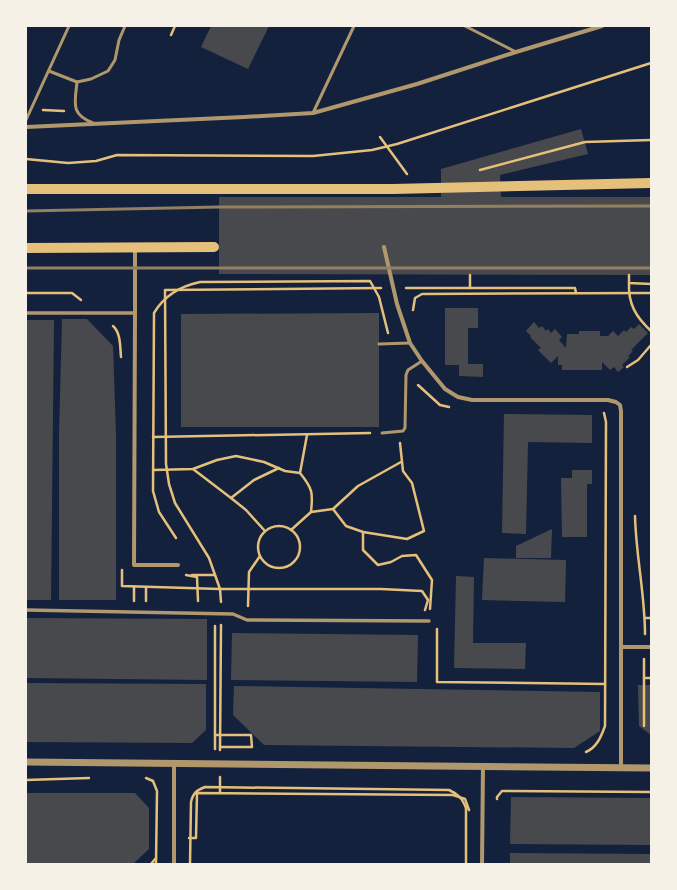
<svg xmlns="http://www.w3.org/2000/svg" width="677" height="890" font-family="'Fira Sans Condensed',sans-serif">
  <style>
    .building { fill: #48494c }
    .lines { fill: none; stroke-linecap: round; stroke-linejoin: round }
    .path { stroke: #e5c07b; stroke-width: 2.5 }
    .service { stroke: #b1986c; stroke-width: 3 }
    .pedestrian { stroke: #b1986c; stroke-width: 3.5 }
    .minor { stroke: #b1986c; stroke-width: 4 }
    .tertiary { stroke: #b1986c; stroke-width: 7 }
    .primary { stroke: #e5c07b; stroke-width: 10 }
    .rail { stroke: #918062; stroke-width: 3 }
  </style>
  <rect width="100%" height="100%" fill="#14213d"/>
  <g class="building">
    <polygon points="211,26 269,26 248,69 201,47"/>
    <polygon points="581,129 588,154 500,175 501,197 651,197 651,275 219,274 219,197 441,197 441,169"/>
    <polygon points="445,308 478,308 478,328 468,328 468,364 483,364 483,377 459,376 459,365 445,365"/>
    <polygon points="379,313 379,427 181,427 181,314"/>
    <polygon points="62,319 87,319 113,346 116,434 116,600 59,600 59,434"/>
    <polygon points="26,320 54,320 51,600 26,600"/>
    <polygon points="534,322 539,328 542,326 546,331 548,329 551,333 555,329 562,337 559,340 566,348 567,334 579,334 579,331 600,331 600,336 608,336 613,331 618,336 624,330 626,332 631,327 634,329 639,324 648,333 631,350 633,351 628,356 630,357 622,365 624,367 618,372 614,367 610,370 602,362 602,370 562,370 562,365 558,365 558,356 551,363 538,350 541,348 530,337 531,336 526,331"/>
    <polygon points="504,414 592,415 592,443 528,442 526,534 502,533"/>
    <polygon points="572,470 592,470 592,484 587,484 587,537 562,537 561,478 572,478"/>
    <polygon points="552,529 551,558 516,558 516,546"/>
    <polygon points="484,558 566,560 565,602 482,600"/>
    <polygon points="456,576 474,577 473,643 526,643 525,669 454,668"/>
    <polygon points="26,618 207,619 207,680 26,678"/>
    <polygon points="232,633 418,635 417,682 231,680"/>
    <polygon points="26,683 206,684 206,730 192,743 26,742"/>
    <polygon points="638,685 651,685 651,735 639,726"/>
    <polygon points="234,686 600,692 600,731 574,748 264,745 233,715"/>
    <polygon points="26,793 135,793 149,808 149,849 133,864 26,864"/>
    <polygon points="511,797 651,798 651,845 510,844"/>
    <polygon points="510,853 651,854 651,864 510,864"/>
  </g>
  <g class="lines">
    <g class="path">
      <polyline points="171,35 175,26"/>
      <polyline points="43,110 64,111"/>
      <polyline points="380,137 407,174"/>
      <polyline points="26,159 68,163 96,161 117,155 313,156 372,150 397,144 651,63"/>
      <polyline points="480,170 585,142 651,140"/>
      <polyline points="629,275 629,283 651,284"/>
      <path d="M 629,283 C 628,304 636,317 651,331"/>
      <polyline points="406,288 470,288 470,275"/>
      <polyline points="470,288 575,288 576,293"/>
      <polyline points="26,293 72,293 81,300"/>
      <polyline points="413,310 415,298 422,294 651,293"/>
      <path d="M 113,326 C 121,333 120,347 121,357"/>
      <polyline points="627,367 638,360 651,345"/>
      <polyline points="418,385 440,405 449,407"/>
      <polyline points="153,437 370,433"/>
      <polyline points="400,443 403,471 412,483 424,531 407,539 363,532 363,550 378,565 391,562 402,556 416,555 432,580 430,609"/>
      <polyline points="193,469 231,498 254,480 279,468"/>
      <polyline points="153,470 193,469 217,460 236,456 264,462 285,471 300,473"/>
      <polyline points="231,498 246,510 265,531"/>
      <polyline points="333,509 346,526 363,532"/>
      <polyline points="311,512 333,509 358,486 401,462"/>
      <path d="M 635,516 C 636,556 645,595 645,634"/>
      <circle cx="279" cy="547" r="21"/>
      <path d="M 291,530 L 311,512 C 313,493 313,489 300,473 L 307,435"/>
      <path d="M 176,538 L 159,512 L 153,491 L 154,313 C 164,296 181,286 200,282 L 370,281 L 379,297 L 388,333"/>
      <polyline points="122,570 122,586 220,589 381,589 422,591 428,600 425,610"/>
      <polyline points="186,575 197,577 198,601"/>
      <polyline points="192,575 215,575"/>
      <polyline points="134,587 134,601"/>
      <polyline points="146,587 146,601"/>
      <polyline points="221,602 220,589 209,558 175,503 169,484 166,464 165,290 381,288"/>
      <polyline points="248,606 249,572 260,556"/>
      <polyline points="645,618 651,618"/>
      <polyline points="437,629 437,682 605,684"/>
      <polyline points="644,678 651,678"/>
      <polyline points="644,726 644,659"/>
      <polyline points="215,735 251,735 252,747 220,747"/>
      <polyline points="215,749 215,626"/>
      <polyline points="220,750 221,625"/>
      <path d="M 586,752 C 597,747 601,737 605,726 L 606,422 L 604,413"/>
      <polyline points="146,778 153,781 157,791 156,864"/>
      <polyline points="26,780 89,778"/>
      <polyline points="220,793 220,777"/>
      <polyline points="497,799 497,797 502,791 651,792"/>
      <polyline points="189,838 196,838 197,793 453,795 465,799 469,810"/>
      <polyline points="151,864 156,858"/>
      <path d="M 190,864 L 191,802 C 193,793 197,790 205,787 L 449,790 C 458,794 462,798 466,808 L 466,864"/>
    </g>
    <g class="service">
      <polyline points="465,26 516,52"/>
      <polyline points="49,71 77,82 91,79 108,71 115,60 119,40 125,26"/>
      <path d="M 77,82 C 75,103 70,114 93,123"/>
      <polyline points="313,113 354,26"/>
      <polyline points="26,120 69,26"/>
      <polyline points="379,344 410,343"/>
      <polyline points="382,433 403,431 405,428 406,375 408,370 422,361"/>
    </g>
    <g class="pedestrian">
      <polyline points="26,313 135,313"/>
      <polyline points="26,610 233,614 247,620 429,621"/>
    </g>
    <g class="minor">
      <polyline points="26,127 244,117 313,113 417,84 516,52 602,26"/>
      <polyline points="384,247 397,304 410,343 422,361 445,389 458,397 472,400 608,400 616,402 620,405 621,411 621,767"/>
      <polyline points="135,248 135,313 134,565 178,565"/>
      <polyline points="621,647 651,647"/>
      <polyline points="174,763 174,864"/>
      <polyline points="482,864 483,766"/>
    </g>
    <polyline class="tertiary" points="26,762 651,768"/>
    <g class="primary">
      <polyline points="26,189 393,189 651,183"/>
      <polyline points="26,248 214,247"/>
    </g>
    <g class="rail">
      <polyline points="26,211 219,207 651,206"/>
      <polyline points="26,268 651,268"/>
    </g>
  </g>
  <rect width="677" height="890" fill="none" stroke="#f6f1e7" stroke-width="54"/>
</svg>
